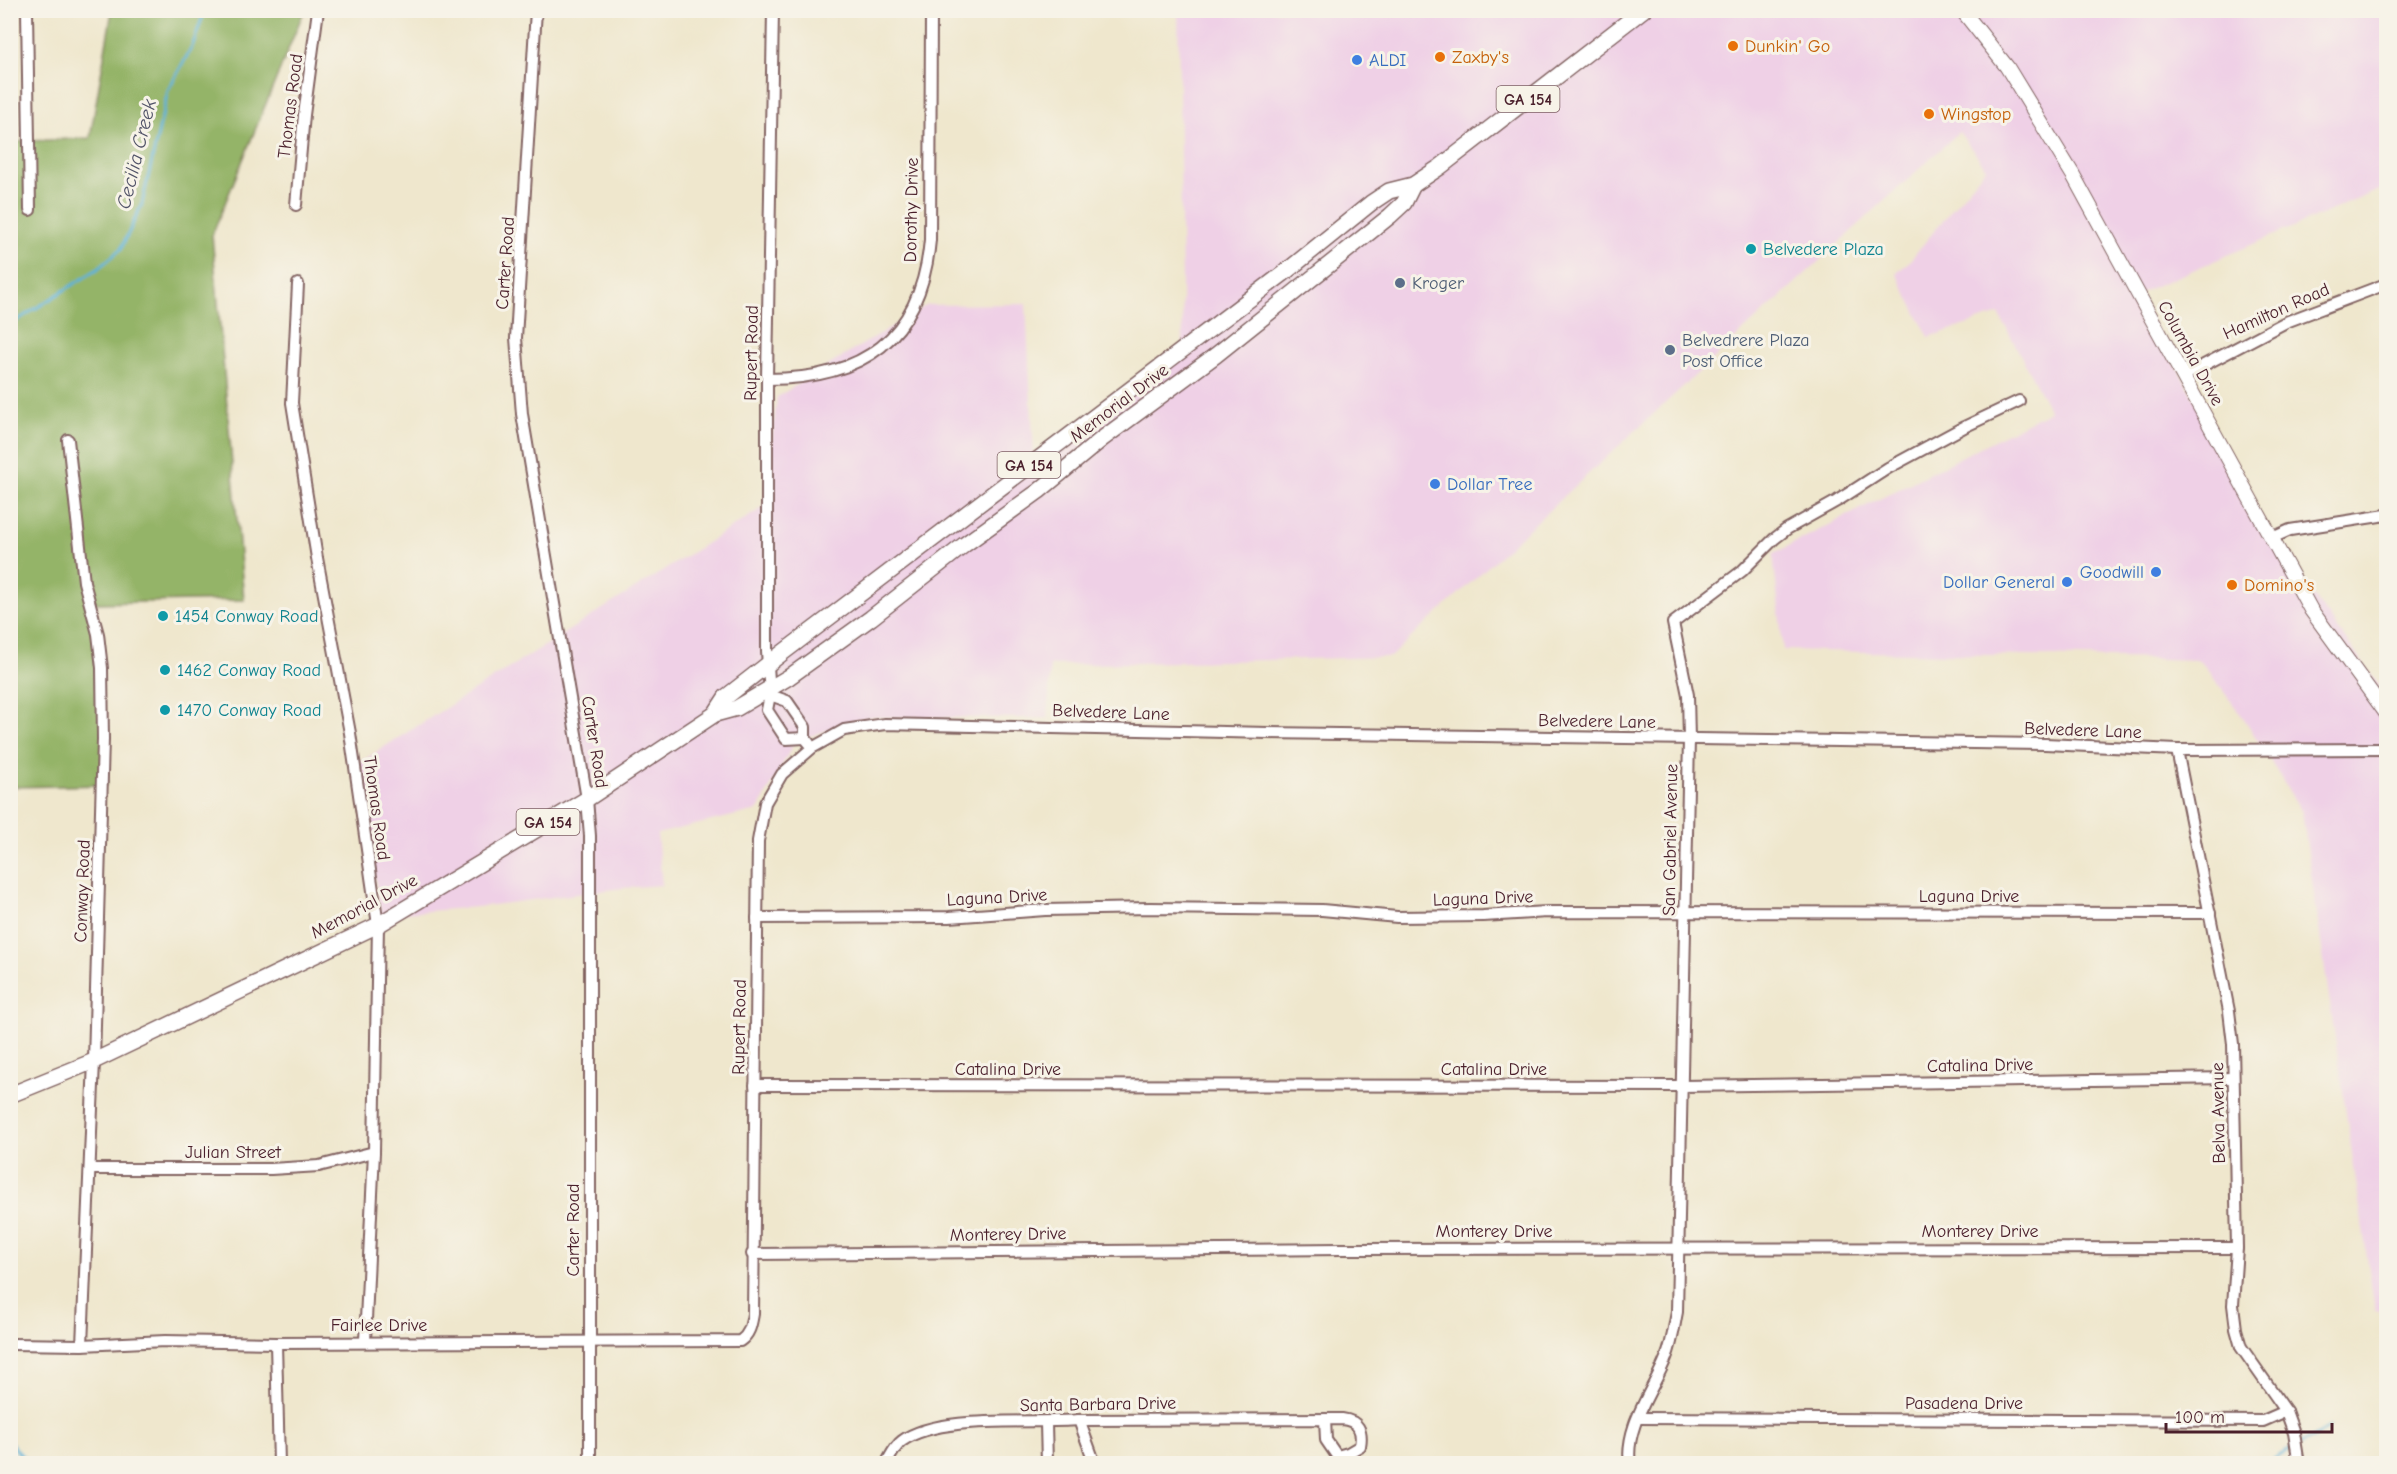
<svg xmlns="http://www.w3.org/2000/svg" width="2397" height="1474" font-family="'Comic Neue',sans-serif">
  <style>
    .built { fill: #efd0e6 }
    .forest { fill: #94b468; stroke: #6f6a4a; stroke-width: 1.5 }
    .lines { fill: none; stroke-linecap: round; stroke-linejoin: round }
    .stream { stroke: #5db3d9; stroke-width: 3 }
    .minor-casing { stroke: #846564; stroke-width: 14 }
    .secondary-casing { stroke: #846564; stroke-width: 16 }
    .primary-casing { stroke: #846564; stroke-width: 18 }
    .minor { stroke: #fff; stroke-width: 10 }
    .secondary { stroke: #fff; stroke-width: 14 }
    .primary { stroke: #fff; stroke-width: 15 }
    .food-dot { fill: #e8710a; stroke: #f7f3e8; stroke-width: 2 }
    .shop-dot { fill: #3f7fe0; stroke: #f7f3e8; stroke-width: 2 }
    .culture-dot { fill: #0f9aa8; stroke: #f7f3e8; stroke-width: 2 }
    .service-dot { fill: #5c6f8a; stroke: #f7f3e8; stroke-width: 2 }
    .labels { text-anchor: middle; stroke-width: 6; stroke-linejoin: round; paint-order: stroke }
    .shield { fill: #f7f3e8; stroke: #7e5f64; stroke-width: 1.5 }
    .shield-label { font-size: 16px; font-weight: bold; fill: #4a1f2b }
    .food-label { font-size: 18px; fill: #c56008; stroke: #f7f3e8; text-anchor: start }
    .shop-label { font-size: 18px; fill: #366cbe; stroke: #f7f3e8; text-anchor: start }
    .street-label { font-size: 18px; fill: #4a1f2b; stroke: #f7f3e8 }
    .culture-label { font-size: 18px; fill: #0d838f; stroke: #f7f3e8; text-anchor: start }
    .service-label { font-size: 18px; fill: #4e5e75; stroke: #f7f3e8; text-anchor: start }
    .water-label { font-size: 20px; font-style: italic; fill: #515368; stroke: #f7f3e8 }
  </style>
  <rect width="100%" height="100%" fill="#f7f3e8"/>
  <filter id="ink" filterUnits="userSpaceOnUse"><feTurbulence type="fractalNoise" baseFrequency=".0167" numOctaves="2"/><feDisplacementMap in="SourceGraphic" scale="12" xChannelSelector="R" yChannelSelector="G"/><feConvolveMatrix kernelMatrix="1 2 1 2 8 2 1 2 1" color-interpolation-filters="sRGB"/></filter>
  <filter id="wash" filterUnits="userSpaceOnUse"><feTurbulence type="fractalNoise" baseFrequency=".008" numOctaves="4" result="noise"/><feDisplacementMap in="SourceGraphic" scale="24" xChannelSelector="R" yChannelSelector="G"/><feGaussianBlur stdDeviation="1.35" result="paint"/><feColorMatrix in="noise" values="0 0 0 0 0 0 0 0 0 0 0 0 0 0 0 0 0 1.4 0 .05"/><feComposite in="paint" operator="in"/></filter>
  <g filter="url(#wash)">
    <rect width="100%" height="100%" fill="#efe7cd"/>
    <polygon class="built" points="1178,11 2386,11 2386,187 2137,294 2267,531 2386,695 2386,1310 2375,1311 2302,812 2245,720 2200,660 1783,650 1773,554 2050,411 1999,314 1929,337 1896,273 1907,264 1986,168 1959,132 1390,657 1050,665 1048,718 867,717 795,741 758,810 657,834 662,885 623,888 477,907 381,915 357,764 764,507 777,397 927,305 1026,304 1034,459 1183,353"/>
    <polygon class="forest" points="112,11 304,11 212,235 244,600 94,603 107,785 11,787 10,142 90,138"/>
    <g class="lines">
      <g class="stream">
        <polyline points="10,325 96,270 121,249 142,204 168,90 192,47 205,10"/>
        <polyline points="10,1442 20,1454 34,1464"/>
        <polyline points="2302,1443 2330,1427"/>
        <polyline points="2265,1464 2291,1449"/>
      </g>
    </g>
  </g>
  <g filter="url(#ink)">
    <g class="lines">
      <defs>
        <g id="minor">
          <polyline points="27,10 30,210"/>
          <polyline points="536,10 516,338 522,414 587,799 590,836 590,1462"/>
          <polyline points="773,10 767,379 767,651 770,695 767,710 786,739 805,738"/>
          <polyline points="296,205 304,115 318,10"/>
          <polyline points="298,284 292,403 317,558 350,733 378,925 374,1152 365,1341"/>
          <polyline points="2183,376 2286,322 2386,284"/>
          <path d="M 767,379 C 863,379 921,339 930,240 L 931,10"/>
          <polyline points="68,440 84,582 98,634 102,668 103,739 94,1061 82,1345"/>
          <polyline points="2272,538 2290,530 2386,515"/>
          <polyline points="770,695 787,701 805,727 805,738 809,743"/>
          <polyline points="2177,750 2229,1011 2233,1044 2237,1248 2233,1305 2236,1329 2241,1347 2286,1411 2294,1433 2299,1464"/>
          <polyline points="757,918 949,917 1045,910 1150,908 1322,910 1397,917 1483,916 1547,912 2210,913"/>
          <polyline points="755,1085 1682,1086 2233,1078"/>
          <polyline points="90,1169 271,1169 319,1166 374,1152"/>
          <polyline points="752,1254 1341,1249 2237,1248"/>
          <polyline points="276,1343 279,1464"/>
          <path d="M 10,1344 L 82,1345 L 165,1341 L 276,1343 L 740,1341 C 750,1334 751,1325 753,1314 L 758,841 L 765,803 L 782,774 L 812,748 L 844,730 L 885,724 L 1268,733 L 2045,744 L 2177,750 L 2386,749"/>
          <polyline points="1639,1418 2263,1421 2286,1411"/>
          <polyline points="1079,1420 1095,1464"/>
          <polyline points="1046,1423 1047,1464"/>
          <polyline points="568,1464 590,1462"/>
          <path d="M 886,1464 C 890,1457 895,1446 902,1441 C 939,1414 1031,1424 1079,1420 L 1342,1419 C 1358,1421 1363,1430 1360,1446 L 1348,1453 L 1337,1456 L 1326,1440 L 1325,1419"/>
          <path d="M 1630,1464 C 1624,1427 1653,1391 1666,1358 C 1672,1344 1674,1327 1677,1312 L 1689,739 L 1688,695 L 1673,623 L 1742,571 L 1774,539 L 1787,529 L 1837,501 L 1888,468 L 1964,427 L 2019,401"/>
        </g>
        <polyline id="secondary" points="1962,10 2007,67 2073,175 2311,610 2386,713"/>
        <g id="primary">
          <polyline points="715,714 726,697 781,654 1288,270 1371,203 1389,191 1413,185 1440,167 1643,10"/>
          <polyline points="10,1095 94,1061 378,925 587,799 715,714 737,708 789,677 871,618 964,545 1039,491 1102,439 1216,355 1390,216 1404,203 1413,185"/>
        </g>
      </defs>
      <use href="#minor" class="minor-casing"/>
      <use href="#secondary" class="secondary-casing"/>
      <use href="#primary" class="primary-casing"/>
      <use href="#minor" class="minor"/>
      <use href="#secondary" class="secondary"/>
      <use href="#primary" class="primary"/>
    </g>
  </g>
  <g class="food-dot">
    <circle cx="1733" cy="46" r="6"/>
    <circle cx="1440" cy="57" r="6"/>
    <circle cx="1929" cy="114" r="6"/>
    <circle cx="2232" cy="585" r="6"/>
  </g>
  <g class="shop-dot">
    <circle cx="1357" cy="60" r="6"/>
    <circle cx="1435" cy="484" r="6"/>
    <circle cx="2156" cy="572" r="6"/>
    <circle cx="2067" cy="582" r="6"/>
  </g>
  <g class="culture-dot">
    <circle cx="1751" cy="249" r="6"/>
    <circle cx="163" cy="616" r="6"/>
    <circle cx="165" cy="670" r="6"/>
    <circle cx="165" cy="710" r="6"/>
  </g>
  <g class="service-dot">
    <circle cx="1400" cy="283" r="6"/>
    <circle cx="1670" cy="350" r="6"/>
  </g>
  <g class="labels">
    <g class="shield">
      <rect x="1496.5" y="86" width="63" height="26" rx="4.5"/>
      <rect x="997.5" y="452" width="63" height="26" rx="4.5"/>
      <rect x="516.5" y="809" width="63" height="26" rx="4.5"/>
    </g>
    <g class="shield-label">
      <text x="1528" y="105">GA 154</text>
      <text x="1029" y="471">GA 154</text>
      <text x="548" y="828">GA 154</text>
    </g>
    <g class="food-label">
      <text x="1745" y="52">Dunkin' Go</text>
      <text x="1452" y="63">Zaxby's</text>
      <text x="1941" y="120">Wingstop</text>
      <text x="2244" y="591">Domino's</text>
    </g>
    <g class="shop-label">
      <text x="1369" y="66">ALDI</text>
      <text x="1447" y="490">Dollar Tree</text>
      <text x="2144" y="578" text-anchor="end">Goodwill</text>
      <text x="2055" y="588" text-anchor="end">Dollar General</text>
    </g>
    <g class="street-label">
      <text transform="translate(290 106) rotate(-83)" y="6">Thomas Road</text>
      <text transform="translate(911 210) rotate(-89)" y="6">Dorothy Drive</text>
      <text transform="translate(505 263) rotate(-86)" y="6">Carter Road</text>
      <text transform="translate(2276 311) rotate(-24)" y="6">Hamilton Road</text>
      <text transform="translate(751 353) rotate(-89)" y="6">Rupert Road</text>
      <text transform="translate(2191 353) rotate(61)" y="6">Columbia Drive</text>
      <text transform="translate(1119 403) rotate(-37)" y="6">Memorial Drive</text>
      <text transform="translate(1111 712) rotate(2)" y="6">Belvedere Lane</text>
      <text transform="translate(1597 721) rotate(1)" y="6">Belvedere Lane</text>
      <text transform="translate(2083 730) rotate(2)" y="6">Belvedere Lane</text>
      <text transform="translate(595 742) rotate(81)" y="6">Carter Road</text>
      <text transform="translate(377 808) rotate(82)" y="6">Thomas Road</text>
      <text transform="translate(1670 840) rotate(-89)" y="6">San Gabriel Avenue</text>
      <text transform="translate(82 891) rotate(-88)" y="6">Conway Road</text>
      <text x="1969" y="902">Laguna Drive</text>
      <text transform="translate(997 897) rotate(-3)" y="6">Laguna Drive</text>
      <text transform="translate(1483 898) rotate(-2)" y="6">Laguna Drive</text>
      <text transform="translate(364 906) rotate(-28)" y="6">Memorial Drive</text>
      <text transform="translate(739 1027) rotate(-89)" y="6">Rupert Road</text>
      <text transform="translate(1980 1065) rotate(-1)" y="6">Catalina Drive</text>
      <text x="1008" y="1075">Catalina Drive</text>
      <text x="1494" y="1075">Catalina Drive</text>
      <text transform="translate(2218 1113) rotate(-91)" y="6">Belva Avenue</text>
      <text x="233" y="1158">Julian Street</text>
      <text transform="translate(573 1230) rotate(-90)" y="6">Carter Road</text>
      <text x="1494" y="1237">Monterey Drive</text>
      <text x="1980" y="1237">Monterey Drive</text>
      <text transform="translate(1008 1234) rotate(-1)" y="6">Monterey Drive</text>
      <text x="379" y="1331">Fairlee Drive</text>
      <text x="1964" y="1409">Pasadena Drive</text>
      <text transform="translate(1098 1404) rotate(-1)" y="6">Santa Barbara Drive</text>
    </g>
    <g class="culture-label">
      <text x="1763" y="255">Belvedere Plaza</text>
      <text x="175" y="622">1454 Conway Road</text>
      <text x="177" y="676">1462 Conway Road</text>
      <text x="177" y="716">1470 Conway Road</text>
    </g>
    <g class="service-label">
      <text x="1412" y="289">Kroger</text>
      <text x="1682" y="346">Belvedrere Plaza<tspan x="1682" dy="21">Post Office</tspan></text>
    </g>
    <g class="water-label">
      <text transform="translate(136 154) rotate(-76)" y="7">Cecilia Creek</text>
    </g>
  </g>
  <rect width="2397" height="1474" fill="none" stroke="#f7f3e8" stroke-width="36"/>
  <path d="M2166 1423v9h166v-9" fill="none" stroke="#4a1f2b" stroke-width="3"/>
  <text x="2175" y="1423" font-size="18" fill="#4a1f2b" stroke="#f7f3e8" stroke-width="4.5" paint-order="stroke">100 m</text>
</svg>
